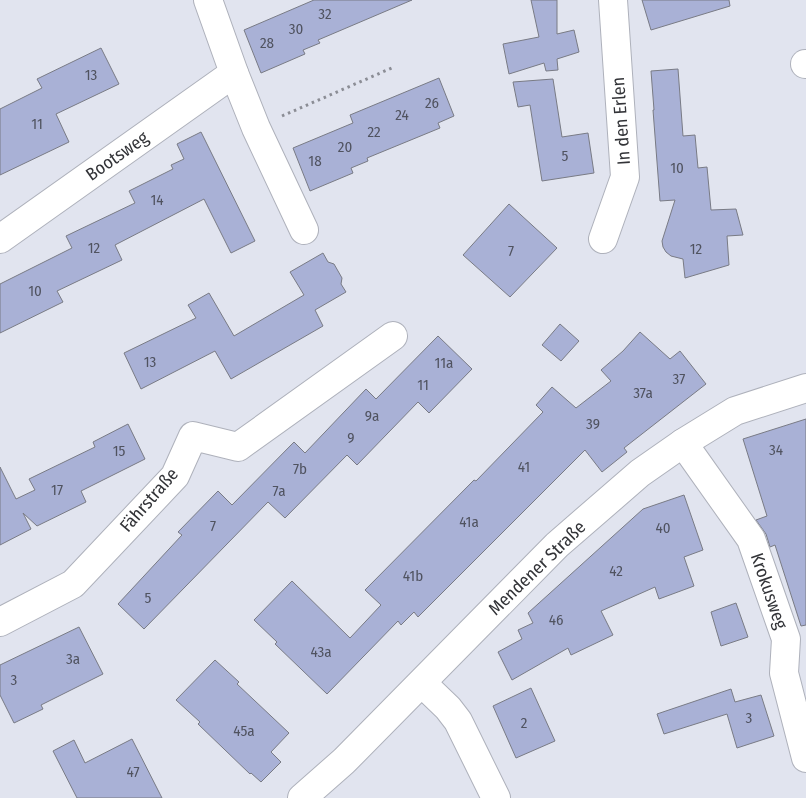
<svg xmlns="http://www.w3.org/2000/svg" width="806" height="798" font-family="'Fira Sans Condensed',sans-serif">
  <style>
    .building { fill: #a9b1d6; stroke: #797b85 }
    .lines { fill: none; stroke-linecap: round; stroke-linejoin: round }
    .minor-casing { stroke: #aeb1bb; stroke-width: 30 }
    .path { stroke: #8b8d95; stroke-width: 3; stroke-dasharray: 2.5 4; stroke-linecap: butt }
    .minor { stroke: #fff; stroke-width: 28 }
    .labels { text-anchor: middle; stroke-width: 4.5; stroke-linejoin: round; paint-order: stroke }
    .number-label { font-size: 15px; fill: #505360 }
    .street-label { font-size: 18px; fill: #333438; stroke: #fff }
  </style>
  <rect width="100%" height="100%" fill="#e1e4ef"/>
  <g class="building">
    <polygon points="314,0 412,0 318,40 320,43 303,50 305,54 261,73 244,30"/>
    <polygon points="531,0 557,0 557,34 574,30 579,52 557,59 558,70 546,71 544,63 509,74 503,44 539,37"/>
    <polygon points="642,0 729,0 730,6 651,30"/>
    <polygon points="101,48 119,84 56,114 69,142 0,175 0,109 42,88 37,79"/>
    <polygon points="678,69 683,136 695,135 698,168 707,167 711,210 736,209 743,235 727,236 729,265 685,278 683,259 671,256 666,252 663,247 662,241 675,200 660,201 653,110 654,110 651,71"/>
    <polygon points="439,78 454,116 438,123 440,128 367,158 368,161 351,168 353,173 310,191 293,148 353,123 350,115"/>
    <polygon points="553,79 562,137 588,133 594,173 542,181 530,105 518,107 513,82"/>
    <polygon points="201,132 255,241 231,253 204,199 115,245 122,260 57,291 63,302 0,333 0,284 72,248 66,236 135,203 129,191 173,169 171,165 184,159 177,144"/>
    <polygon points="509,204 557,248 510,297 463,255"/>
    <polygon points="323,253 328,262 334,264 342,278 341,284 346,292 315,310 323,326 231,379 215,351 141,389 124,353 196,318 188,305 209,293 234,336 304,295 290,272"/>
    <polygon points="560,324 579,341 561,361 542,345"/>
    <polygon points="640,332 670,359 680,351 706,384 624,448 627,452 602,472 585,450 418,617 414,612 401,625 398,621 327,694 275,644 277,642 254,620 292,581 350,638 381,605 365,590 474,480 476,481 543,412 536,405 552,387 576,408 611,381 601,370 623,351"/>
    <polygon points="438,336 472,369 429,413 418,402 357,465 347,455 285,518 268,502 144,629 118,604 182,535 178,532 218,491 232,505 294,442 305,453 366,389 376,399"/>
    <polygon points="806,419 806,625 801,626 775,545 770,547 766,534 756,520 767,516 743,439"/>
    <polygon points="128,424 145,459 81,491 86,502 37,526 23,513 31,529 0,545 0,467 16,499 35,490 29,479 95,447 93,442"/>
    <polygon points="684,495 703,550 684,557 694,586 659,599 655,587 601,611 613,635 571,655 568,648 512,680 498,652 522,639 518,630 533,623 528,613 643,509"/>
    <polygon points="736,603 748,637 721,646 711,612"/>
    <polygon points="79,627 103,674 41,705 43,709 14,723 0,695 0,665"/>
    <polygon points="215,660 239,682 237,684 289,733 271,752 281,762 261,782 251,773 250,774 198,724 200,722 176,700"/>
    <polygon points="531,688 555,741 516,758 493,706"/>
    <polygon points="731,689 735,702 761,695 774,736 737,748 727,714 664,734 657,714"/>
    <polygon points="132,739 162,798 77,798 53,751 74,740 85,763"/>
  </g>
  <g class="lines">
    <defs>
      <g id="minor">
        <polyline points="208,0 234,73 256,128 304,230"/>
        <polyline points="805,64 806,64"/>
        <polyline points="0,239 234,73"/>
        <polyline points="603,239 625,177 613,0"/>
        <polyline points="683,443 751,539 786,639 784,673 806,758"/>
        <polyline points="0,622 73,584 175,476 193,436 238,447 393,336"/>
        <polyline points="422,683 448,708 458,721 496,798"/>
        <polyline points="302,798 344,761 557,545 640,473 683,443 735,411 806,388"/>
      </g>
    </defs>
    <use href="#minor" class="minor-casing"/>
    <polyline class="path" points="282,116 394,67"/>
    <use href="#minor" class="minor"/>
  </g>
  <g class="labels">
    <g class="number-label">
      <text x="325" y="19">32</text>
      <text x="296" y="34">30</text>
      <text x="267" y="48">28</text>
      <text x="91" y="80">13</text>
      <text x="432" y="108">26</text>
      <text x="402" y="120">24</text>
      <text x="37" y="129">11</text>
      <text x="374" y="137">22</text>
      <text x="345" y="152">20</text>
      <text x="565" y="161">5</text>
      <text x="315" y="166">18</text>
      <text x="677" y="173">10</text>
      <text x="157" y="205">14</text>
      <text x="94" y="253">12</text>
      <text x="696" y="254">12</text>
      <text x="511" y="256">7</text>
      <text x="35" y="296">10</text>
      <text x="150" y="367">13</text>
      <text x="444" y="368">11a</text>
      <text x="679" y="384">37</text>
      <text x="423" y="390">11</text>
      <text x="643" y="398">37a</text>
      <text x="372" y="421">9a</text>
      <text x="593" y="429">39</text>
      <text x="351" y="443">9</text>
      <text x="776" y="455">34</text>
      <text x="119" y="456">15</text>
      <text x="524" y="472">41</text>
      <text x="300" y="474">7b</text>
      <text x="57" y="495">17</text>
      <text x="279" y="496">7a</text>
      <text x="469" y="527">41a</text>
      <text x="213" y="531">7</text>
      <text x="663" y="533">40</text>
      <text x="616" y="576">42</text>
      <text x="413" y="581">41b</text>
      <text x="148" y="603">5</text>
      <text x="556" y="625">46</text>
      <text x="321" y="657">43a</text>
      <text x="73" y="664">3a</text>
      <text x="14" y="685">3</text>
      <text x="749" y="723">3</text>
      <text x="524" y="728">2</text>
      <text x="244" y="736">45a</text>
      <text x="133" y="777">47</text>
    </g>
    <g class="street-label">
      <text transform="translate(621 121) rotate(-94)" y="6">In den Erlen</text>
      <text transform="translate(117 156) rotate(-35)" y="6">Bootsweg</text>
      <text transform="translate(149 500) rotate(-49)" y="6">Fährstraße</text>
      <text transform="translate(537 568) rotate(-44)" y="6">Mendener Straße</text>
      <text transform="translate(769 591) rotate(71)" y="6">Krokusweg</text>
    </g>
  </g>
</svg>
